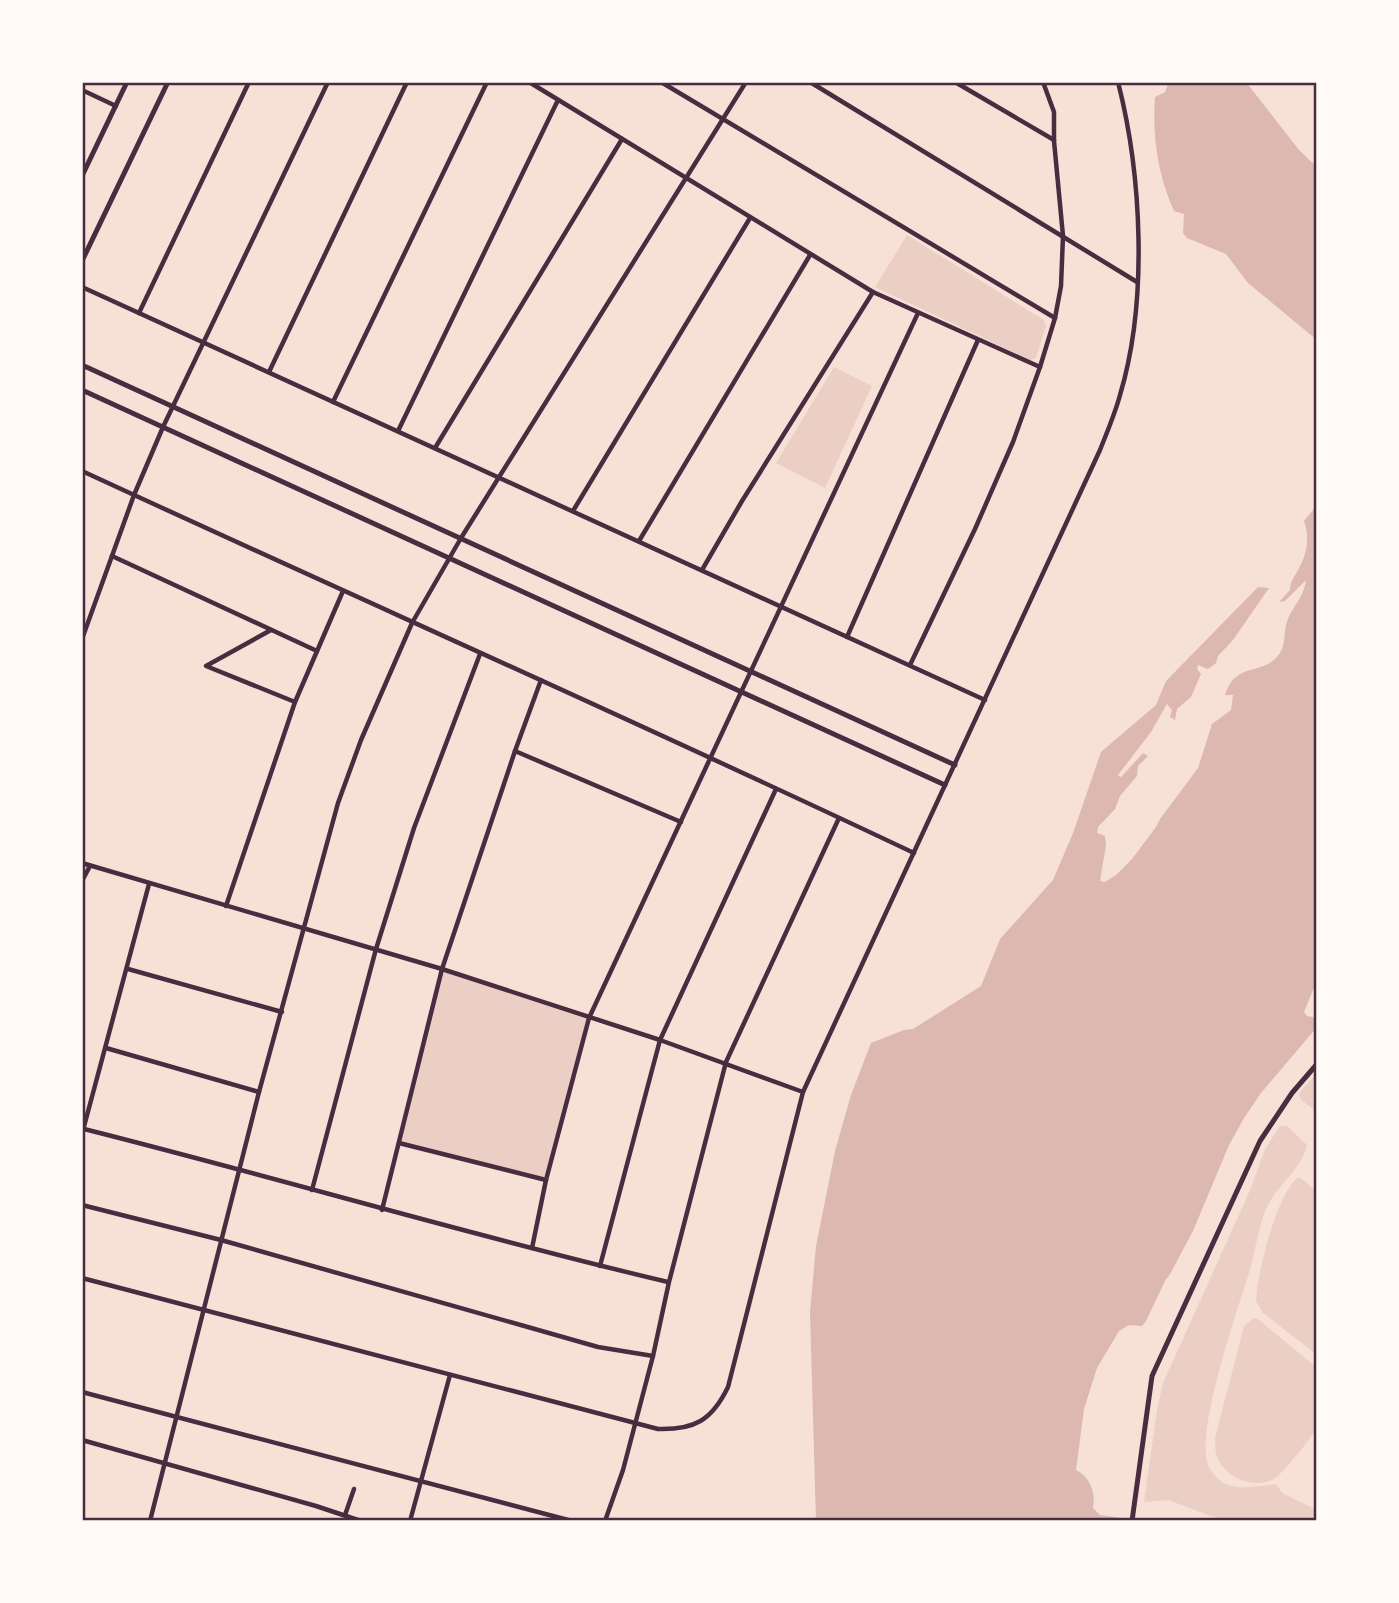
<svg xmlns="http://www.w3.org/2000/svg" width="1399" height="1603" font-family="'DejaVu Sans',sans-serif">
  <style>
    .green { fill: #ebcfc5 }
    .water { fill: #dcb8b0 }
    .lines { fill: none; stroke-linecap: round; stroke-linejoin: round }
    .minor { stroke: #4a2c40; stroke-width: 4.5 }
    .tertiary { stroke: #4a2c40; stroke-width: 5 }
    .neatline { fill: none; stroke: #4a2c40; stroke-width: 2.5 }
  </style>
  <rect width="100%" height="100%" fill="#f7e1d7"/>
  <g class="green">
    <polygon points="907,235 1044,320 1046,326 1036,358 1030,360 875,287"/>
    <polygon points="834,367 872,386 825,488 776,463"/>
    <polygon points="442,969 589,1018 546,1180 399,1143"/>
    <polygon points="1317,1073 1317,1112 1301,1100 1299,1093"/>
    <path d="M 1280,1126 L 1287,1126 L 1307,1145 C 1302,1169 1277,1185 1267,1207 C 1258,1227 1256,1249 1250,1270 C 1239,1306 1193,1436 1209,1467 C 1224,1495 1251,1487 1276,1484 L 1282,1493 L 1317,1510 L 1317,1520 L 1224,1521 L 1168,1500 L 1144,1502 L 1157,1410 L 1163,1383 L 1251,1188 L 1265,1149 Z"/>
    <path d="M 1299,1177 L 1317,1191 L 1317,1355 L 1263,1313 L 1256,1301 C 1257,1274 1277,1191 1299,1177 Z"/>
    <path d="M 1254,1318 L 1258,1319 L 1317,1368 C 1317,1380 1320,1419 1316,1428 C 1313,1437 1282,1474 1274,1479 C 1254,1490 1222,1477 1216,1454 C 1215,1449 1215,1443 1215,1438 L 1244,1326 Z"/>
  </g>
  <g class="water">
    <path d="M 1169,82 L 1246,82 L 1299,150 L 1317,167 L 1317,340 L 1248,283 L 1226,254 L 1187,238 L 1183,233 L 1184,214 L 1174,211 C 1158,175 1152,137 1155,97 L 1165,92 Z"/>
    <path d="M 1317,505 L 1317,980 L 1304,1012 L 1307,1016 L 1317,1018 L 1317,1027 L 1261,1093 L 1244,1118 L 1229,1145 L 1193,1231 L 1169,1276 L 1166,1279 L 1146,1321 L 1142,1326 L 1129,1325 L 1119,1331 L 1097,1368 L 1084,1409 L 1076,1470 C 1090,1477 1096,1492 1093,1508 L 1100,1515 L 1141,1521 L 816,1521 L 810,1312 L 816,1246 L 835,1151 L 851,1095 L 871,1043 L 904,1030 L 913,1029 L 981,986 L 1000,939 L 1053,880 L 1073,833 L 1101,752 L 1156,705 L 1166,681 L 1258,587 L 1269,588 L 1233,640 L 1218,656 L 1216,663 L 1208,669 L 1198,665 L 1197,669 L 1201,674 L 1191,697 L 1177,709 L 1175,720 L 1170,717 L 1172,710 L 1167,704 L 1151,732 L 1118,775 L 1121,777 L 1143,753 L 1148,756 L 1138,766 L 1137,776 L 1120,796 L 1115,809 L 1098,827 L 1097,833 L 1105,836 L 1106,845 L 1100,881 L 1105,882 L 1116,875 L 1132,859 L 1156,827 L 1160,819 L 1198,768 L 1212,724 L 1231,710 L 1233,695 L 1225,695 C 1235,663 1257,675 1275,659 C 1288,647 1282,634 1288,619 C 1294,604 1303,599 1306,580 L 1285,601 L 1279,602 L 1290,590 C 1290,581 1294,578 1298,570 C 1307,554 1310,538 1304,521 Z"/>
  </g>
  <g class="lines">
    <g class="minor">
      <polyline points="529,82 873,292 1040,367"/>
      <polyline points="661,82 1055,318"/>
      <polyline points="810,82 1137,282"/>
      <polyline points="955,82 1054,140"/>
      <polyline points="82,90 116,106"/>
      <polyline points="82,287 985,700"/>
      <polyline points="139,313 249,82"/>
      <polyline points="269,372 407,82"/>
      <polyline points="333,402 487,82"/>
      <polyline points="398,431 558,100"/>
      <polyline points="435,448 622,139"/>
      <path d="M 82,471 C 359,599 638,722 914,853"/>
      <polyline points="573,511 750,218"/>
      <polyline points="639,541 810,255"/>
      <polyline points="112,556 317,651"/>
      <polyline points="702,570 742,501 873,292"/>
      <polyline points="271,630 206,666 295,702"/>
      <polyline points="847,637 978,340"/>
      <polyline points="82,639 134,495 163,427 328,82"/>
      <polyline points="910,665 975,529 1013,442 1040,367 1055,318 1061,286 1063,236 1054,141 1054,112 1043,82"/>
      <polyline points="515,751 681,822"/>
      <polyline points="82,863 442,969 660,1040 803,1092"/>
      <polyline points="82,881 90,866"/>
      <polyline points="226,906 295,702 343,591"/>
      <polyline points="128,969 282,1012"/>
      <polyline points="106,1048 259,1092"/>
      <path d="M 84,1129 C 279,1178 472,1236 668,1282"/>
      <polyline points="82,1134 149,884"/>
      <polyline points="399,1143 546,1180"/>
      <polyline points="312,1190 376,949 414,828 480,654"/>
      <polyline points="82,1205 221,1240 598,1347 653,1356"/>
      <polyline points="382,1210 442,969 515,751 541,680"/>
      <polyline points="532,1248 546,1180 589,1018 918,313"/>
      <polyline points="600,1266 660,1040 776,789"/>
      <path d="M 82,1278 L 658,1429 C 695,1430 712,1420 728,1387 L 803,1092 L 1100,450 C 1107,432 1115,414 1120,395 C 1148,302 1142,176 1118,82"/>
      <polyline points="82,1392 572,1521"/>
      <polyline points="82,1440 316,1506 361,1521"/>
      <polyline points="345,1515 354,1489"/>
      <polyline points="150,1521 259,1092 338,803 361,740 412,623 461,538 746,82"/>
      <polyline points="410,1521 450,1375"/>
      <polyline points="605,1521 623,1470 653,1356 669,1282 726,1062 839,818"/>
    </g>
    <g class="tertiary">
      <polyline points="82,176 127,82"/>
      <polyline points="82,261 168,82"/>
      <polyline points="82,365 955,765"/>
      <polyline points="82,390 945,785"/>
      <polyline points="1132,1521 1152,1376 1260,1141 1292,1093 1317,1064"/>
    </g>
  </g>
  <rect width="1399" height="1603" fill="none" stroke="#fffaf5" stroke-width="168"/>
  <rect x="84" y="84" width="1231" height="1435" class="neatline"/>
</svg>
